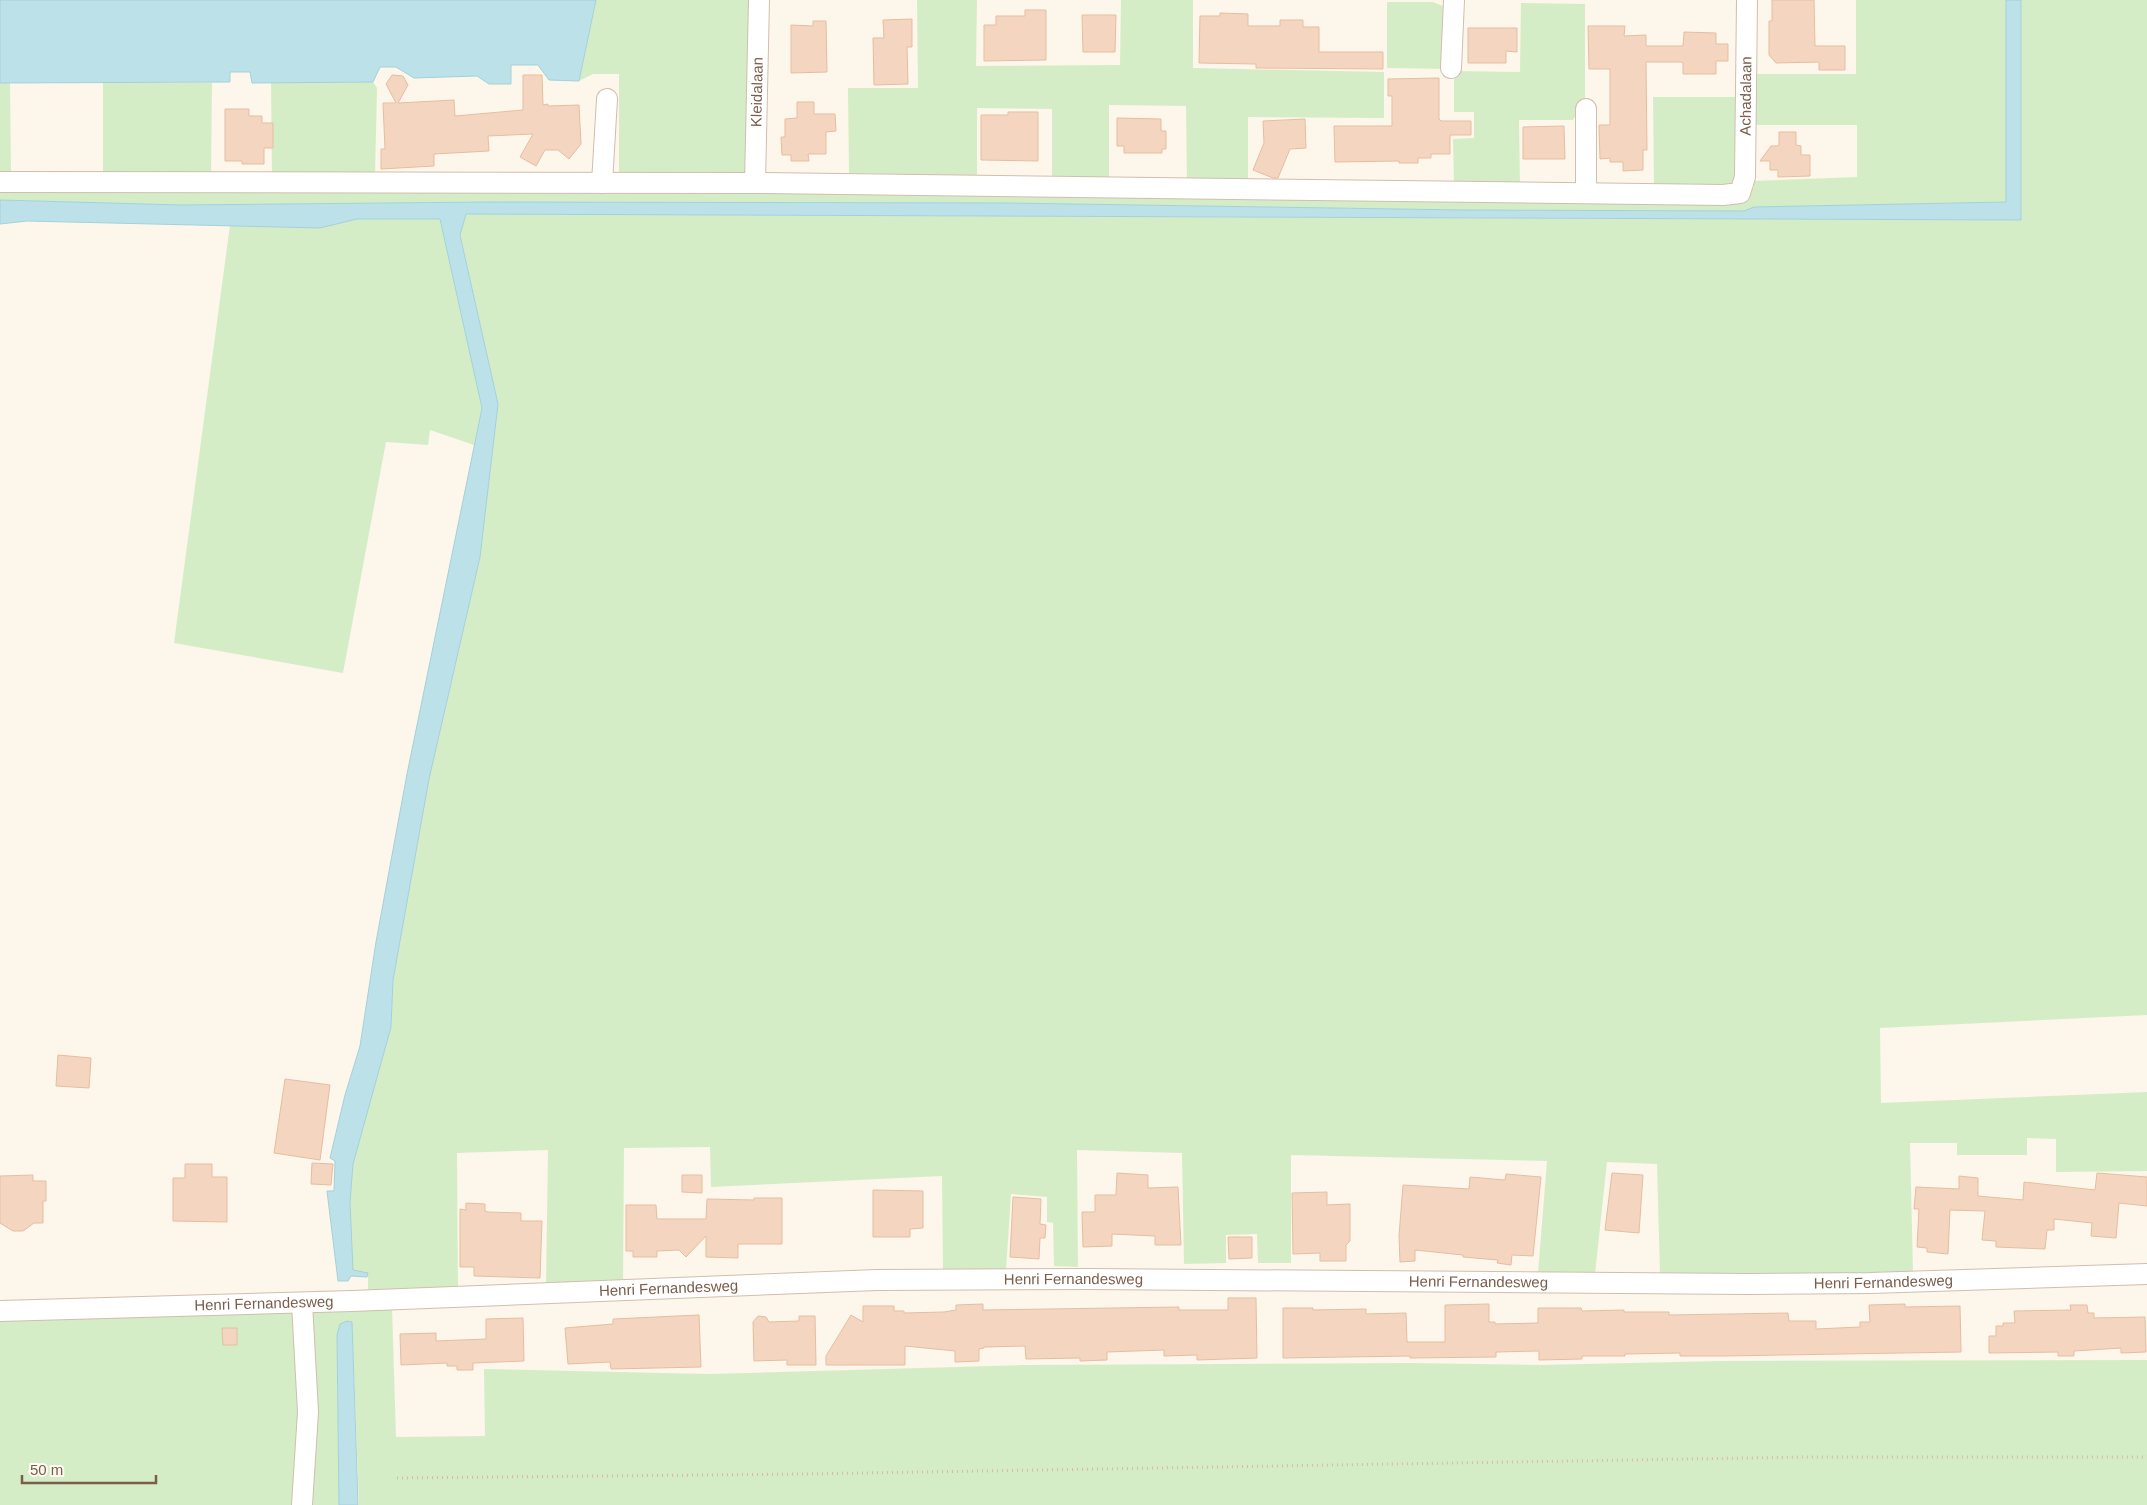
<svg xmlns="http://www.w3.org/2000/svg" width="2147" height="1505" font-family="Helvetica,sans-serif">
  <style>
    .green { fill: #d5edc7 }
    .water { fill: #bde1e9; stroke: #a2d1db }
    .building { fill: #f4d6c0; stroke: #e7bda0 }
    .lines { fill: none; stroke-linecap: round; stroke-linejoin: round }
    .minor-casing { stroke: #d1beae; stroke-width: 22 }
    .path { stroke: #dab9a2; stroke-width: 3; stroke-dasharray: 1 4; stroke-linecap: butt }
    .minor { stroke: #fff; stroke-width: 20 }
    .labels { text-anchor: middle; stroke-width: 4; stroke-linejoin: round; paint-order: stroke }
    .street-label { font-size: 15px; fill: #7a5d4b; stroke: #fffaf1 }
  </style>
  <rect width="100%" height="100%" fill="#fdf6ea"/>
  <g class="green">
    <polygon points="596,0 752,0 749,178 619,175 619,74 593,74 579,81"/>
    <polygon points="917,0 977,0 976,66 1120,65 1121,0 1193,0 1193,68 1384,72 1384,118 1248,117 1248,183 1187,183 1186,106 1109,105 1109,179 1052,180 1052,109 977,108 977,176 849,173 848,88 918,88"/>
    <polygon points="1856,0 2006,0 2007,202 1754,207 1744,211 1464,210 1005,203 488,202 182,205 0,200 0,187 1747,197 1754,187 1754,181 1857,177 1857,125 1751,125 1751,74 1856,74"/>
    <polygon points="2021,0 2147,0 2147,1015 1880,1028 1881,1103 2147,1092 2147,1171 2056,1172 2056,1139 2027,1138 2027,1155 1957,1155 1957,1143 1910,1143 1913,1273 1660,1274 1657,1164 1607,1162 1595,1274 1538,1273 1547,1161 1291,1155 1291,1263 1258,1263 1257,1234 1226,1235 1226,1263 1184,1264 1182,1153 1077,1150 1078,1267 1054,1266 1053,1223 1047,1222 1047,1197 1011,1194 1006,1270 943,1271 942,1176 711,1187 710,1147 624,1148 623,1283 546,1286 548,1150 457,1153 458,1290 368,1291 368,1273 353,1270 350,1202 353,1164 391,1027 393,980 429,779 480,557 498,404 460,234 466,214 2021,220"/>
    <polygon points="1387,2 1433,2 1443,6 1447,13 1447,69 1387,68"/>
    <polygon points="1521,3 1585,4 1585,99 1573,120 1519,120 1520,186 1454,186 1453,139 1474,138 1474,112 1454,112 1454,71 1520,72"/>
    <polygon points="271,82 373,82 377,88 375,176 272,177"/>
    <polygon points="0,83 10,83 11,173 0,173"/>
    <polygon points="103,83 212,83 211,174 103,174"/>
    <polygon points="1653,97 1739,97 1740,170 1733,184 1728,187 1654,188"/>
    <polygon points="357,219 440,219 482,408 474,445 430,430 428,445 386,442 343,673 174,643 230,225 320,228"/>
    <polygon points="392,1307 396,1437 485,1436 484,1369 708,1374 1023,1365 1411,1363 1539,1365 1722,1361 2147,1360 2147,1505 359,1505 352,1323 347,1321 337,1335 339,1505 0,1505 0,1318"/>
  </g>
  <g class="water">
    <polygon points="0,0 596,0 579,81 549,80 538,65 511,65 511,84 489,84 477,76 414,78 396,67 380,67 373,82 252,83 250,72 230,72 230,82 0,83"/>
    <polygon points="2006,0 2021,0 2021,220 466,214 460,235 498,404 480,557 429,779 393,980 391,1027 353,1164 350,1202 353,1270 368,1273 367,1277 351,1276 348,1281 338,1281 327,1191 334,1191 335,1161 330,1158 345,1095 360,1046 376,942 407,774 482,408 440,219 357,219 320,228 27,221 0,224 0,200 182,205 488,202 1005,203 1464,210 1744,211 1754,207 2006,202"/>
    <polygon points="347,1321 352,1322 358,1505 339,1505 337,1335 340,1324"/>
  </g>
  <g class="building">
    <polygon points="1772,0 1814,0 1815,46 1845,46 1845,70 1819,70 1819,62 1776,63 1769,55 1769,21 1772,21"/>
    <polygon points="1025,10 1046,10 1046,60 984,61 984,25 996,25 996,16 1025,16"/>
    <polygon points="1220,13 1248,14 1248,26 1280,26 1280,20 1303,20 1303,27 1319,27 1319,52 1383,52 1383,69 1256,68 1256,64 1199,63 1200,16 1220,16"/>
    <polygon points="1082,15 1116,15 1115,52 1083,52"/>
    <polygon points="912,19 912,47 907,47 908,84 874,85 873,38 884,38 883,20"/>
    <polygon points="813,21 826,21 827,72 791,73 791,25 813,26"/>
    <polygon points="1588,26 1625,26 1624,36 1646,35 1646,46 1683,46 1684,32 1716,33 1716,44 1728,44 1728,61 1716,61 1716,74 1683,74 1683,62 1646,62 1647,150 1643,150 1643,170 1623,171 1623,162 1610,162 1610,158 1600,159 1599,125 1610,125 1610,69 1589,69"/>
    <polygon points="1468,28 1517,28 1517,52 1506,51 1506,63 1468,63"/>
    <polygon points="392,75 403,76 408,85 398,103 454,100 455,116 523,110 523,75 542,75 543,105 548,104 548,106 579,105 581,144 569,159 558,150 545,150 536,166 520,157 533,134 488,136 489,151 434,154 434,166 381,169 381,149 385,149 383,103 396,103 386,84"/>
    <polygon points="1439,78 1439,119 1441,121 1471,121 1471,135 1450,135 1450,154 1431,154 1431,158 1418,158 1418,163 1399,163 1399,161 1335,162 1334,126 1392,126 1392,96 1388,96 1388,79"/>
    <polygon points="797,102 814,102 814,114 835,114 836,131 826,132 826,154 808,154 809,161 791,161 791,155 782,155 781,137 785,137 785,119 797,118"/>
    <polygon points="225,109 249,109 249,116 262,116 262,123 273,123 273,148 264,148 264,164 242,164 242,161 225,161"/>
    <polygon points="1008,112 1038,112 1038,161 981,160 981,115 1008,115"/>
    <polygon points="1117,118 1161,119 1161,131 1166,131 1166,149 1162,149 1162,153 1124,153 1124,146 1117,146"/>
    <polygon points="1305,119 1306,148 1290,149 1278,178 1273,178 1253,170 1264,143 1263,121"/>
    <polygon points="1564,126 1565,159 1523,159 1523,127"/>
    <polygon points="1779,132 1796,132 1796,145 1801,146 1801,155 1810,155 1810,176 1778,177 1778,170 1770,170 1770,161 1760,161 1771,146 1779,146"/>
    <polygon points="58,1055 91,1058 89,1088 56,1086"/>
    <polygon points="285,1079 330,1085 320,1160 274,1153"/>
    <polygon points="312,1163 333,1164 331,1185 311,1184"/>
    <polygon points="185,1164 212,1164 212,1177 227,1177 227,1222 173,1221 173,1178 185,1178"/>
    <polygon points="1117,1173 1148,1175 1148,1188 1178,1187 1181,1245 1155,1245 1155,1236 1112,1234 1112,1246 1083,1247 1082,1212 1095,1212 1095,1195 1116,1195"/>
    <polygon points="1612,1173 1643,1175 1639,1233 1605,1230"/>
    <polygon points="2097,1173 2147,1177 2147,1206 2119,1203 2116,1238 2091,1236 2092,1223 2054,1219 2054,1230 2047,1230 2045,1249 1996,1247 1996,1241 1982,1240 1985,1211 1950,1210 1948,1254 1927,1252 1927,1248 1917,1247 1919,1209 1914,1209 1916,1187 1959,1189 1959,1176 1978,1178 1978,1196 2023,1200 2024,1182 2095,1190"/>
    <polygon points="1506,1174 1541,1177 1533,1256 1512,1255 1511,1265 1497,1263 1498,1260 1463,1257 1463,1255 1415,1250 1415,1261 1400,1262 1399,1236 1403,1185 1469,1189 1470,1177 1505,1180"/>
    <polygon points="33,1175 33,1181 46,1181 46,1201 43,1201 43,1223 34,1223 23,1231 13,1231 0,1223 0,1176"/>
    <polygon points="682,1175 702,1175 702,1193 682,1192"/>
    <polygon points="873,1190 923,1191 923,1228 910,1229 910,1237 873,1237"/>
    <polygon points="1327,1192 1327,1205 1350,1204 1350,1241 1346,1245 1346,1261 1320,1261 1320,1253 1293,1254 1292,1193"/>
    <polygon points="1013,1197 1041,1199 1040,1224 1046,1225 1045,1238 1040,1238 1039,1259 1010,1257"/>
    <polygon points="754,1198 782,1198 782,1244 738,1244 738,1258 706,1257 706,1236 686,1257 679,1250 657,1251 657,1257 633,1257 633,1251 626,1251 626,1205 656,1205 657,1219 706,1219 707,1199 754,1200"/>
    <polygon points="466,1203 485,1204 485,1211 488,1212 521,1213 521,1221 542,1221 540,1278 474,1276 474,1267 460,1267 460,1209 466,1210"/>
    <polygon points="1228,1237 1252,1237 1252,1258 1229,1259"/>
    <polygon points="1228,1298 1256,1298 1257,1358 1197,1360 1197,1355 1164,1356 1164,1350 1107,1352 1107,1360 1080,1361 1080,1358 1026,1359 1025,1346 984,1347 984,1348 979,1349 979,1361 955,1362 955,1351 905,1346 905,1365 826,1365 826,1356 851,1315 863,1322 863,1306 894,1306 894,1311 904,1311 904,1313 944,1312 956,1310 956,1305 983,1304 983,1310 1179,1307 1179,1310 1228,1310"/>
    <polygon points="1489,1304 1489,1322 1495,1322 1495,1324 1538,1323 1538,1308 1581,1308 1582,1311 1624,1310 1624,1312 1669,1312 1669,1315 1788,1313 1789,1321 1816,1321 1816,1329 1860,1327 1860,1322 1870,1322 1869,1305 1905,1304 1905,1307 1960,1306 1961,1352 1724,1356 1680,1356 1680,1353 1625,1354 1625,1356 1582,1356 1582,1359 1539,1360 1539,1351 1496,1352 1496,1357 1410,1358 1410,1356 1283,1358 1283,1308 1313,1308 1313,1310 1366,1309 1366,1314 1406,1313 1407,1342 1445,1342 1445,1305"/>
    <polygon points="2070,1305 2087,1305 2088,1313 2094,1313 2094,1318 2145,1317 2146,1352 2121,1353 2121,1348 2074,1351 2074,1356 2058,1356 2058,1352 1989,1353 1989,1336 1996,1336 1996,1326 2003,1326 2003,1323 2015,1323 2014,1311 2071,1310"/>
    <polygon points="699,1315 701,1367 611,1369 610,1362 568,1364 565,1328 613,1324 613,1319"/>
    <polygon points="758,1316 766,1317 769,1322 799,1321 799,1316 815,1316 816,1365 787,1365 787,1360 754,1361 753,1322"/>
    <polygon points="523,1318 524,1361 473,1363 473,1370 457,1370 457,1366 447,1366 447,1363 401,1365 400,1334 436,1333 436,1341 486,1339 486,1319"/>
    <polygon points="222,1328 237,1328 237,1345 223,1345"/>
  </g>
  <g class="lines">
    <defs>
      <g id="minor">
        <polyline points="1451,68 1454,0"/>
        <path id="s1" d="M 0,182 L 755,183 L 1723,195 L 1740,193 L 1745,177 L 1747,0"/>
        <polyline points="602,183 607,99"/>
        <path id="s2" d="M 755,183 L 759,0"/>
        <polyline points="1586,193 1586,109"/>
        <path id="s3" d="M 0,1311 L 352,1301 L 877,1280 L 1089,1279 L 1748,1284 L 1871,1283 L 2147,1274"/>
        <polyline points="302,1505 308,1412 302,1303"/>
      </g>
    </defs>
    <use href="#minor" class="minor-casing"/>
    <polyline class="path" points="397,1478 804,1474 1807,1457 2147,1457"/>
    <use href="#minor" class="minor"/>
  </g>
  <g class="labels">
    <g class="street-label">
      <text dy="5" stroke="none"><textPath href="#s2" startOffset="91">Kleidalaan</textPath></text>
      <text dy="5" stroke="none"><textPath href="#s1" startOffset="1838">Achadalaan</textPath></text>
      <text dy="5" stroke="none"><textPath href="#s3" startOffset="1074">Henri Fernandesweg</textPath></text>
      <text dy="5" stroke="none"><textPath href="#s3" startOffset="1479">Henri Fernandesweg</textPath></text>
      <text dy="5" stroke="none"><textPath href="#s3" startOffset="1884">Henri Fernandesweg</textPath></text>
      <text dy="5" stroke="none"><textPath href="#s3" startOffset="669">Henri Fernandesweg</textPath></text>
      <text dy="5" stroke="none"><textPath href="#s3" startOffset="264">Henri Fernandesweg</textPath></text>
    </g>
  </g>
  <path d="M22 1475v8h134v-8" fill="none" stroke="#7a5d4b" stroke-width="2.5"/>
  <text x="30" y="1475" font-size="15" fill="#7a5d4b" stroke="#fffaf1" stroke-width="4" paint-order="stroke">50 m</text>
</svg>
